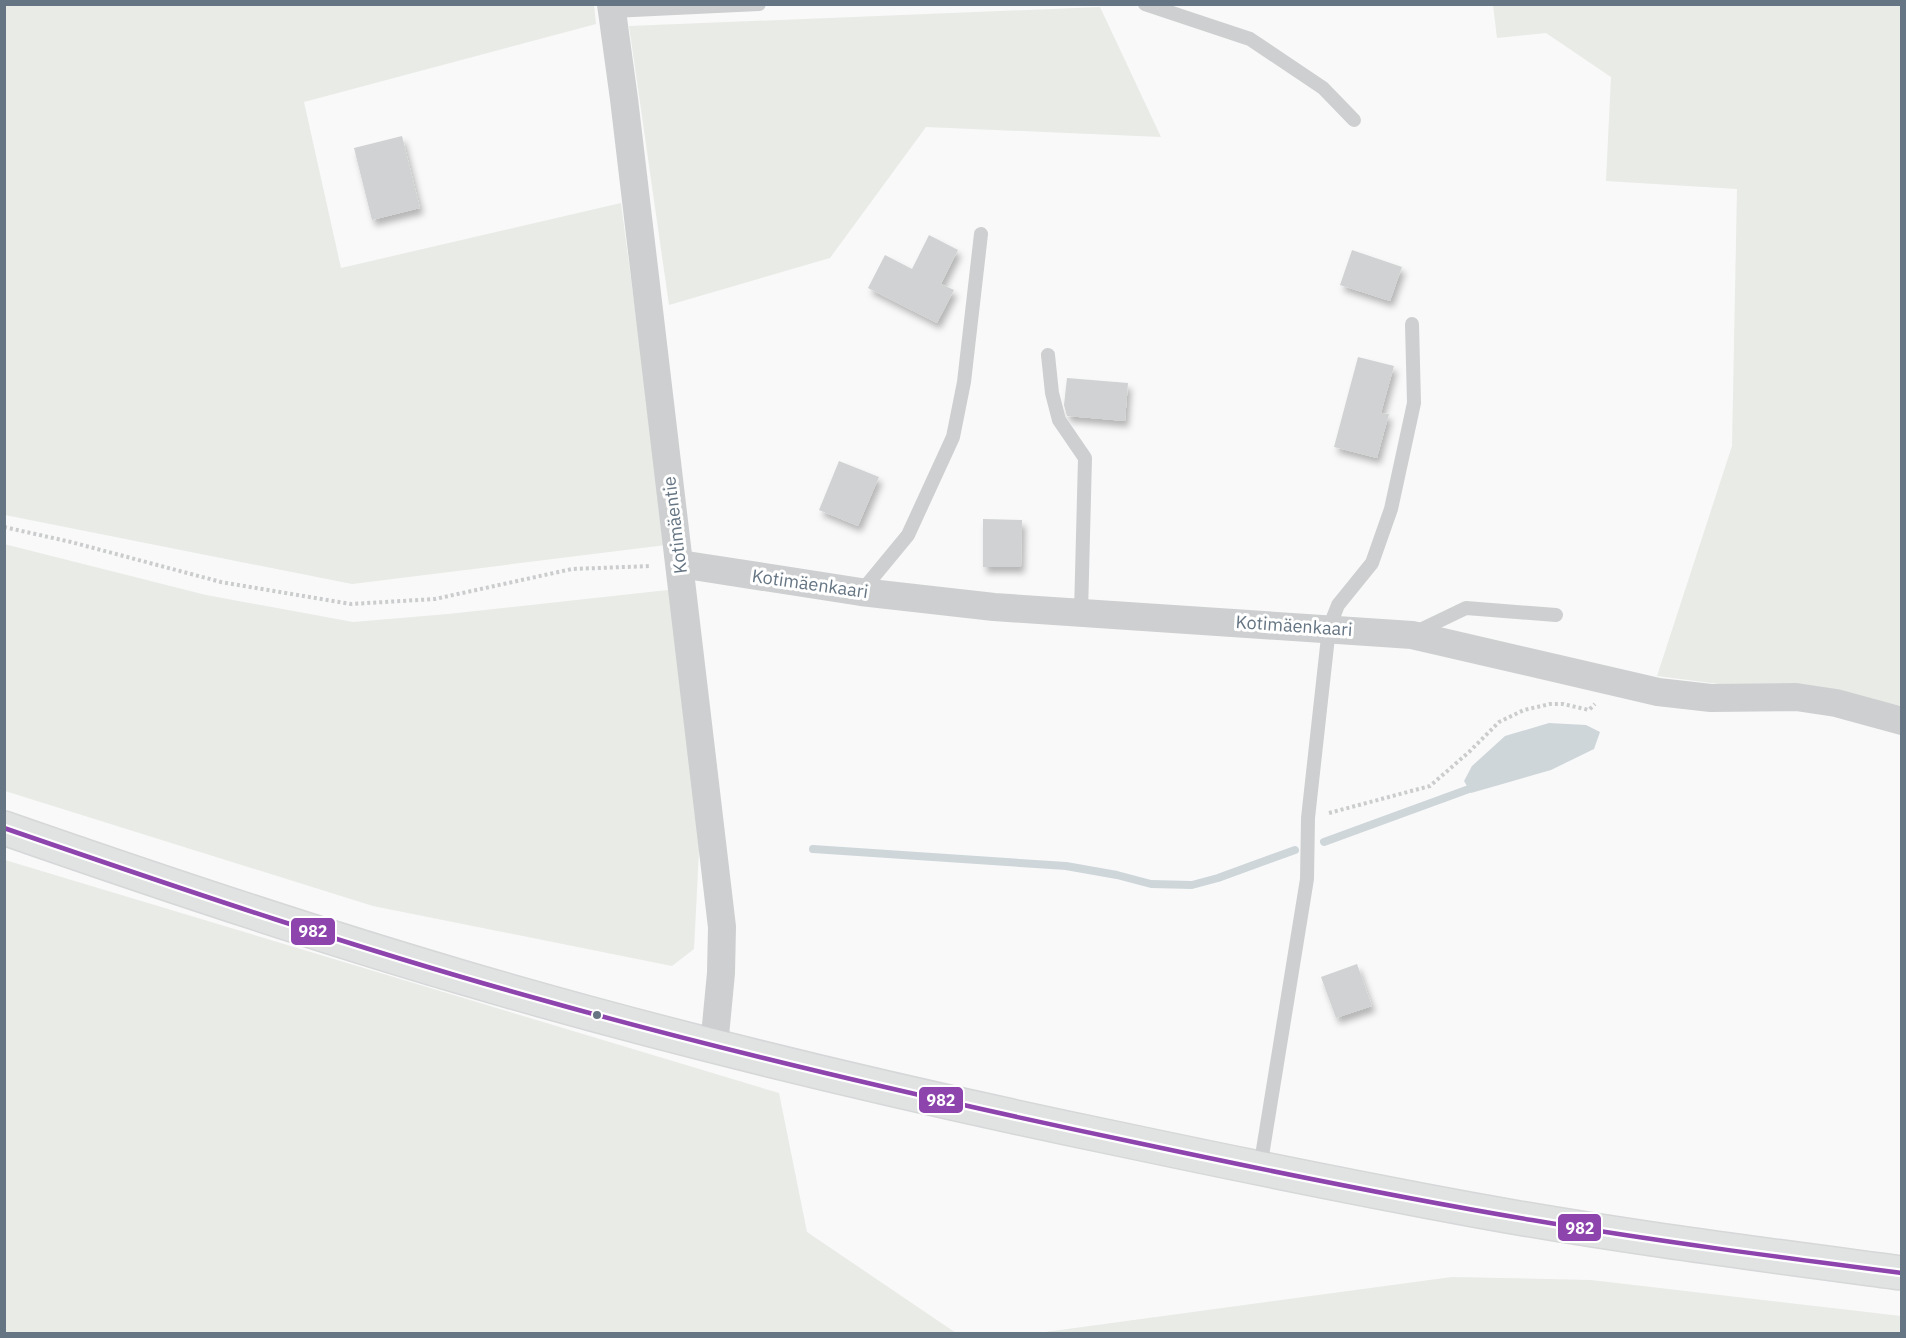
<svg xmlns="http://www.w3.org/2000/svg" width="1906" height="1338" font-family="'IBM Plex Sans',sans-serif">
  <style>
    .green { fill: #e8ebe6 }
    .water { fill: #ced6da }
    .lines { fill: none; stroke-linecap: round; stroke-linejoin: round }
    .stream { stroke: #ced6da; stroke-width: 8 }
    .building { fill: #d0d2d3; filter: url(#shadow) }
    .secondary-casing { stroke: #d6d7d8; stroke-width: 36 }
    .path { stroke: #cbcccd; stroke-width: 4; stroke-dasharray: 3 3; stroke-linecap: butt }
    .lane { stroke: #cecfd0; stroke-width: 14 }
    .street { stroke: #cecfd0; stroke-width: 28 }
    .secondary { stroke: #e1e2e2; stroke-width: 33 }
    .bus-1-casing { stroke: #fff; stroke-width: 9 }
    .bus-1 { stroke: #8e44ad; stroke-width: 4.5 }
    .bus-dot { fill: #657583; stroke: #fff; stroke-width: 2 }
    .labels { text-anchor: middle; stroke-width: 6; stroke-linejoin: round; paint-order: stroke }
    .street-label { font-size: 18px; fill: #657583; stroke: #fff }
    .line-badge { stroke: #fff; stroke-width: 2 }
    .badge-label { font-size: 16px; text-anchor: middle; font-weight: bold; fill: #fff }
  </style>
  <defs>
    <filter id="shadow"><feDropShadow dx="3.5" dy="6" stdDeviation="3" flood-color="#0004"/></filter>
  </defs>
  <rect width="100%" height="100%" fill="#f9f9f9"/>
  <g class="green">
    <polygon points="4,5 594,5 596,24 304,102 341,268 621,203 666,545 352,584 5,515"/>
    <polygon points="1493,5 1901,5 1901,706 1809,686 1719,684 1657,676 1732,446 1737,189 1606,181 1611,77 1546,33 1497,38"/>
    <polygon points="1100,7 1161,137 926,127 830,258 669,305 629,26"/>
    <polygon points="4,544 206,595 353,622 448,614 677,589 701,812 694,949 672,966 373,906 5,791"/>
    <polygon points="5,860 779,1093 807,1232 956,1333 5,1333"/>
    <polygon points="1452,1277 1591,1280 1901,1316 1901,1333 1038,1333"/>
  </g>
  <polygon class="water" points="1549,723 1586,725 1600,732 1594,749 1551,770 1471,793 1464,781 1472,766 1505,736"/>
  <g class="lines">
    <g class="stream">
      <polyline points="1324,842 1469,789"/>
      <polyline points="813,849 1066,866 1117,875 1151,884 1192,885 1218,878 1295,850"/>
    </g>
  </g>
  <g class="building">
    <polygon points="402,136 420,208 372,220 354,148"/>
    <polygon points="929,235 958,250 941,284 954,290 937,323 868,288 885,255 912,269"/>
    <polygon points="1352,250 1402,267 1390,301 1340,285"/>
    <polygon points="1358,357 1394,366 1381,413 1389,414 1377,458 1334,447"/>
    <polygon points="1067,378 1128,383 1125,421 1067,416 1064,405"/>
    <polygon points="839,461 879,477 858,526 819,510"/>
    <polygon points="983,519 1022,520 1021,567 983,567"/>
    <polygon points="1357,964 1372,1006 1336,1018 1321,977"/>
  </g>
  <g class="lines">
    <defs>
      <path id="secondary" d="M 4,828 C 156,881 308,932 461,977 C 678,1041 898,1093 1119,1139 C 1237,1164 1355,1188 1474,1210 C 1616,1236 1759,1254 1902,1273"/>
    </defs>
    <use href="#secondary" class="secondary-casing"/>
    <g class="path">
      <polyline points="4,527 71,542 221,582 351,604 435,599 572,569 651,566"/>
      <polyline points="1329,813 1430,786 1469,752 1499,722 1524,710 1550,704 1563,704 1589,710 1595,704"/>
    </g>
    <g class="lane">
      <polyline points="1145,4 1250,39 1323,88 1354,120"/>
      <polyline points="612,11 759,4"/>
      <polyline points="1048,355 1052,393 1059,420 1085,458 1081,613"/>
      <polyline points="861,592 908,535 953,437 964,382 981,234"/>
      <polyline points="1416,632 1466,608 1556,615"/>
      <polyline points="1260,1168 1307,879 1308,818 1329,628 1338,605 1372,563 1391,509 1414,403 1412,324"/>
    </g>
    <g class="street">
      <polyline points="611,4 624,99 722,927 721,973 714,1046"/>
      <polyline points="680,564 861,592 994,607 1412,635 1658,692 1711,698 1796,697 1836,703 1902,721"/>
    </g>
    <use href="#secondary" class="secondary"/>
    <defs>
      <path id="bus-1" d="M 4,828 C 184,890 364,951 546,1001 C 742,1056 939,1101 1138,1143 C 1269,1171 1400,1198 1532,1220 C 1655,1241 1778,1257 1902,1273"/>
    </defs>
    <use href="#bus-1" class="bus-1-casing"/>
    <use href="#bus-1" class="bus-1"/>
  </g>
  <circle class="bus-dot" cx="597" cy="1015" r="5"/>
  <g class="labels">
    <g class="street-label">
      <text transform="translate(675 525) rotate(-97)" y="6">Kotimäentie</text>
      <text transform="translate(810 584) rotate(8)" y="6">Kotimäenkaari</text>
      <text transform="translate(1294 626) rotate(4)" y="6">Kotimäenkaari</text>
    </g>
  </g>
  <g class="line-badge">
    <rect x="290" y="917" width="46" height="29" rx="6" fill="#8e44ad"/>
    <rect x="918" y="1086" width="46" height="28" rx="6" fill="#8e44ad"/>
    <rect x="1557" y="1213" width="45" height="29" rx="6" fill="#8e44ad"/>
  </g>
  <g class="badge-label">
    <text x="313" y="937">982</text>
    <text x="941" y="1106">982</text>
    <text x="1580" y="1234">982</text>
  </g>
  <rect width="1906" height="1338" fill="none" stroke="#657583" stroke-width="12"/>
</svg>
